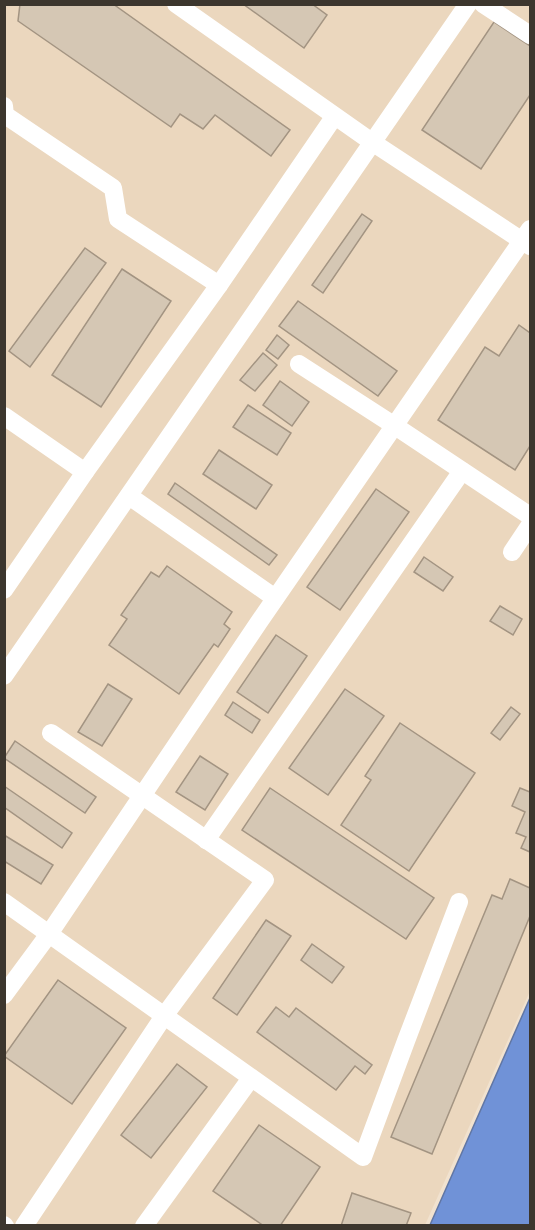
<svg xmlns="http://www.w3.org/2000/svg" width="535" height="1230" font-family="'PT Sans Narrow',sans-serif">
  <style>
    .built { fill: #ebd7be }
    .water { fill: #7092d7; stroke: #6076a4; stroke-width: 1.5 }
    .building { fill: #d5c7b4; stroke: #a39482; stroke-width: 1.5 }
    .lines { fill: none; stroke-linecap: round; stroke-linejoin: round }
    .minor { stroke: #fff; stroke-width: 18 }
  </style>
  <rect width="100%" height="100%" fill="#f1e2cf"/>
  <polygon class="built" points="5,5 530,5 530,991 425,1225 5,1226"/>
  <polygon class="water" points="530,998 530,1225 430,1225"/>
  <g class="building">
    <polygon points="20,4 113,4 290,130 271,156 215,115 203,129 180,114 171,127 18,21"/>
    <polygon points="243,4 312,4 327,15 304,48"/>
    <polygon points="494,22 530,46 530,95 481,169 422,130"/>
    <polygon points="362,214 372,221 323,293 312,285"/>
    <polygon points="85,248 106,263 30,367 9,351"/>
    <polygon points="122,269 171,301 101,407 52,375"/>
    <polygon points="298,301 397,371 378,396 279,326"/>
    <polygon points="519,325 530,333 530,446 515,470 438,420 485,347 499,356"/>
    <polygon points="277,335 289,345 278,359 266,350"/>
    <polygon points="263,353 277,365 255,391 240,380"/>
    <polygon points="280,381 309,402 292,426 263,405"/>
    <polygon points="248,405 291,433 277,455 233,427"/>
    <polygon points="219,450 272,485 256,509 203,474"/>
    <polygon points="175,483 277,555 269,565 168,494"/>
    <polygon points="376,489 409,512 340,610 307,587"/>
    <polygon points="424,557 453,577 443,591 414,572"/>
    <polygon points="167,566 232,612 224,624 230,629 218,647 214,644 179,694 109,645 127,619 121,615 151,572 159,577"/>
    <polygon points="500,606 522,619 513,635 490,621"/>
    <polygon points="276,635 307,656 268,713 237,692"/>
    <polygon points="108,684 132,699 102,746 78,732"/>
    <polygon points="345,689 384,716 328,795 289,768"/>
    <polygon points="233,702 260,720 252,733 225,715"/>
    <polygon points="511,707 520,714 500,740 491,733"/>
    <polygon points="400,723 475,773 409,871 341,825 371,780 365,776"/>
    <polygon points="15,741 96,797 85,813 4,758"/>
    <polygon points="200,756 228,774 205,810 176,792"/>
    <polygon points="4,786 72,833 62,848 4,807"/>
    <polygon points="270,788 434,898 406,939 242,830"/>
    <polygon points="520,788 530,792 530,852 521,848 526,837 516,833 525,812 512,806"/>
    <polygon points="4,835 53,865 41,884 4,861"/>
    <polygon points="510,879 530,888 530,916 432,1154 391,1137 492,895 502,899"/>
    <polygon points="266,920 291,936 237,1015 213,998"/>
    <polygon points="312,944 344,967 332,983 301,960"/>
    <polygon points="58,980 126,1028 72,1104 4,1056"/>
    <polygon points="276,1007 289,1017 296,1008 372,1065 365,1074 355,1066 336,1090 257,1032"/>
    <polygon points="177,1064 207,1087 151,1158 121,1135"/>
    <polygon points="259,1125 320,1167 280,1226 264,1226 213,1191"/>
    <polygon points="352,1193 411,1213 406,1226 341,1226"/>
  </g>
  <g class="lines">
    <g class="minor">
      <polyline points="176,4 372,142 530,246"/>
      <polyline points="483,4 530,35"/>
      <polyline points="4,106 5,115 113,188 118,219 219,285"/>
      <polyline points="299,364 395,426 530,516"/>
      <polyline points="4,416 85,472"/>
      <polyline points="129,496 275,598"/>
      <polyline points="512,552 530,525"/>
      <polyline points="4,590 85,472 219,285 334,117"/>
      <polyline points="4,676 468,4"/>
      <polyline points="206,840 462,471"/>
      <polyline points="4,902 363,1157 406,1041 459,902"/>
      <polyline points="4,995 49,934 259,622 530,229"/>
      <polyline points="4,1225 5,1226"/>
      <polyline points="24,1226 164,1016 265,880 51,733"/>
      <polyline points="144,1226 251,1078"/>
    </g>
  </g>
  <rect width="535" height="1230" fill="none" stroke="#3c362e" stroke-width="12"/>
</svg>
